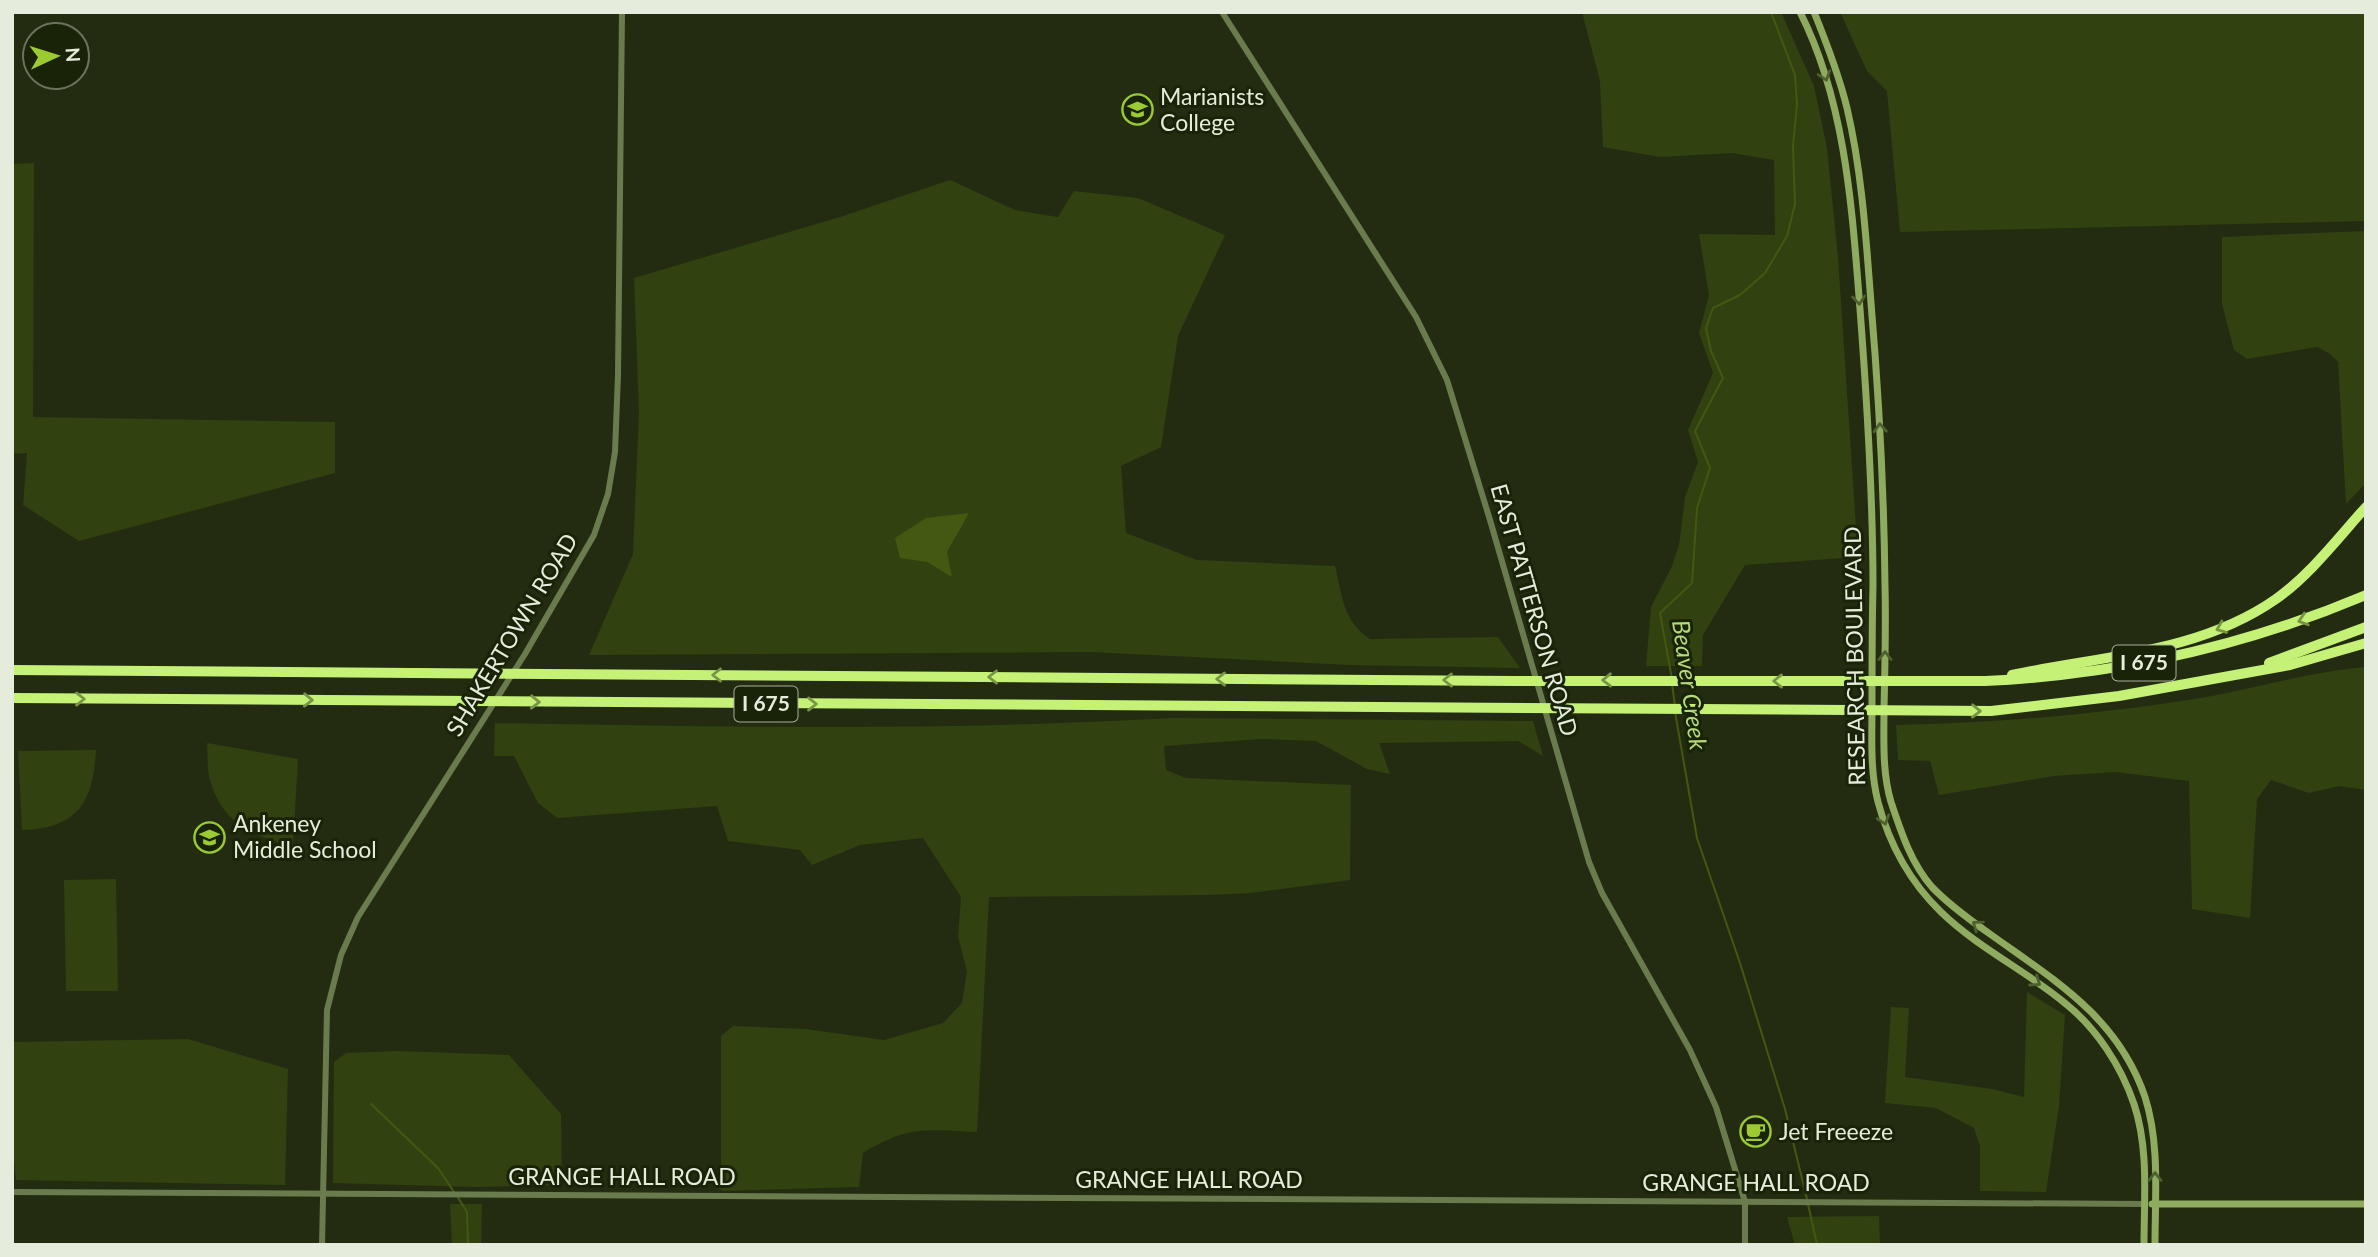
<svg xmlns="http://www.w3.org/2000/svg" width="2378" height="1257" font-family="Lato,sans-serif">
  <style>
    .green { fill: #314110 }
    .water { fill: #435911 }
    .lines { fill: none; stroke-linecap: round; stroke-linejoin: round }
    .stream { stroke: #435911; stroke-width: 2 }
    .tertiary { stroke: #6a7c4d; stroke-width: 6 }
    .secondary { stroke: #8fab5f; stroke-width: 7 }
    .motorway { stroke: #c6f177; stroke-width: 10 }
    .oneway { stroke: #4e602f }
    .oneway2 { stroke: #789445 }
    .labels { text-anchor: middle; stroke-width: 6; stroke-linejoin: round; paint-order: stroke }
    .shield { fill: #192307; stroke: #a8b09b; stroke-width: 2 }
    .shield-label { font-size: 21px; font-weight: bold; fill: #e5ecdb }
    .poi-label { font-size: 23px; fill: #e5ecdb; stroke: #192307; text-anchor: start }
    .street-label { font-size: 23px; fill: #e5ecdb; stroke: #192307 }
    .water-label { font-size: 24px; font-style: italic; fill: #b6da7a; stroke: #192307 }
  </style>
  <rect width="100%" height="100%" fill="#232c11"/>
  <g class="green">
    <polygon points="1582,12 1781,12 1814,86 1827,148 1838,257 1858,557 1745,565 1703,635 1702,666 1646,666 1651,607 1672,566 1679,545 1685,497 1698,462 1688,430 1713,373 1699,333 1709,295 1699,234 1775,235 1774,160 1732,153 1660,157 1603,147 1600,81"/>
    <polygon points="1840,12 2366,12 2366,221 1900,232 1887,91 1867,71"/>
    <polygon points="34,163 33,417 335,422 335,473 79,541 23,505 27,453 12,454 12,164"/>
    <path d="M 950,180 L 1015,210 L 1058,217 L 1074,191 L 1138,198 L 1225,235 L 1178,336 L 1161,447 L 1121,466 L 1126,533 L 1197,560 L 1335,566 C 1342,595 1343,622 1370,639 L 1498,637 L 1520,668 L 1349,665 L 1091,652 L 589,655 L 633,554 L 639,412 L 634,278 L 840,217 Z"/>
    <polygon points="2366,231 2366,483 2346,504 2338,362 2330,354 2317,347 2247,359 2234,350 2222,304 2222,237"/>
    <path d="M 2366,667 L 2366,790 L 2339,786 L 2309,793 L 2271,780 L 2257,799 L 2250,918 L 2192,909 L 2189,781 L 2115,772 L 2054,776 L 1939,795 L 1930,761 L 1898,760 L 1896,725 C 1993,723 2091,715 2188,700 C 2248,691 2305,672 2366,667 Z"/>
    <path d="M 1172,718 L 1533,721 L 1543,756 L 1518,741 L 1379,743 L 1390,774 L 1367,769 L 1316,741 L 1262,739 L 1164,746 L 1166,770 L 1186,778 L 1351,785 L 1350,880 L 1251,893 L 1209,895 L 989,897 L 977,1132 C 925,1130 909,1125 863,1153 L 859,1187 L 723,1191 L 715,1187 L 721,1174 L 721,1036 L 733,1026 L 806,1029 L 884,1040 L 943,1023 L 962,1003 L 967,971 L 958,937 L 961,897 L 923,838 L 860,845 L 812,865 L 800,850 L 728,841 L 717,806 L 557,818 L 538,803 L 514,756 L 494,756 L 495,723 C 720,727 946,731 1172,718 Z"/>
    <path d="M 207,743 L 298,759 L 293,846 C 251,836 220,822 209,776 C 207,766 208,754 207,743 Z"/>
    <path d="M 96,750 C 93,803 78,828 22,830 L 18,751 Z"/>
    <polygon points="116,879 118,991 66,991 64,880"/>
    <polygon points="2027,992 2065,1015 2059,1106 2046,1192 1980,1191 1980,1146 1974,1128 1936,1108 1885,1103 1891,1007 1909,1008 1905,1077 1992,1089 2024,1097"/>
    <polygon points="188,1039 288,1069 285,1185 16,1180 12,1145 12,1042"/>
    <polygon points="399,1051 509,1055 561,1114 562,1185 474,1187 333,1183 334,1062 346,1053"/>
    <polygon points="450,1204 482,1204 481,1245 452,1245"/>
    <polygon points="1879,1216 1880,1245 1795,1245 1787,1217"/>
  </g>
  <polygon class="water" points="969,513 947,552 952,577 927,562 900,558 895,538 926,518"/>
  <g class="lines">
    <g class="stream">
      <polyline points="1672,679 1660,613 1692,583 1697,508 1710,468 1695,431 1723,378 1711,351 1706,328 1713,308 1740,295 1765,273 1787,236 1795,204 1793,146 1797,104 1795,75 1771,12"/>
      <polyline points="1672,684 1675,706"/>
      <polyline points="1675,712 1697,838 1740,963 1785,1109 1807,1199"/>
      <polyline points="371,1104 438,1168 454,1192"/>
      <polyline points="457,1196 467,1212 468,1245"/>
      <polyline points="1808,1204 1817,1245"/>
    </g>
    <g class="tertiary">
      <polyline points="1222,12 1416,317 1447,380 1490,520 1589,862 1602,893 1690,1050 1716,1107 1745,1202 1745,1245"/>
      <polyline points="12,1192 2144,1204"/>
      <polyline points="322,1245 327,1010 341,955 358,917 525,654 594,535 608,494 615,452 618,375 622,12"/>
    </g>
    <g class="secondary">
      <path d="M 1800,12 C 1846,103 1852,209 1860,309 C 1867,401 1873,493 1873,586 C 1872,626 1872,667 1872,708 C 1872,739 1870,771 1878,802 C 1889,843 1910,882 1941,912 C 1978,948 2027,971 2066,1004 C 2097,1029 2121,1066 2134,1104 C 2149,1149 2144,1198 2144,1245"/>
      <path d="M 1814,12 C 1827,44 1839,75 1847,108 C 1862,172 1866,238 1871,303 C 1879,397 1884,491 1885,586 C 1886,627 1885,667 1884,708 C 1884,739 1882,772 1891,802 C 1901,832 1911,863 1932,887 C 1949,905 1970,920 1990,934 C 2054,980 2118,1017 2145,1097 C 2160,1144 2155,1196 2155,1245"/>
      <polyline points="2152,1204 2366,1204"/>
    </g>
    <g class="motorway">
      <polyline points="2269,663 2366,627"/>
      <path d="M 12,670 L 1516,681 L 1985,681 C 2116,675 2245,646 2366,595"/>
      <path d="M 2012,675 C 2101,656 2199,653 2276,599 C 2310,575 2338,538 2366,507"/>
      <polyline points="12,698 1991,711 2119,696 2290,665 2366,643"/>
    </g>
  </g>
  <defs><path id="oneway-chevron" d="M-2-3.5L2.5 0L-2 3.5" fill="none" stroke-width="1.6" stroke-linecap="round" stroke-linejoin="round" transform="scale(1.75)"/></defs>
  <g class="oneway">
    <use href="#oneway-chevron" transform="translate(1825 76) rotate(72)"/>
    <use href="#oneway-chevron" transform="translate(1859 300) rotate(85)"/>
    <use href="#oneway-chevron" transform="translate(1880 428) rotate(-93)"/>
    <use href="#oneway-chevron" transform="translate(1885 656) rotate(-90)"/>
    <use href="#oneway-chevron" transform="translate(1884 820) rotate(72)"/>
    <use href="#oneway-chevron" transform="translate(1977 925) rotate(-144)"/>
    <use href="#oneway-chevron" transform="translate(2036 982) rotate(35)"/>
    <use href="#oneway-chevron" transform="translate(2155 1177) rotate(-90)"/>
  </g>
  <g class="oneway2">
    <use href="#oneway-chevron" transform="translate(2303 620) rotate(162)"/>
    <use href="#oneway-chevron" transform="translate(2221 628) rotate(158)"/>
    <use href="#oneway-chevron" transform="translate(717 675) rotate(-180)"/>
    <use href="#oneway-chevron" transform="translate(993 677) rotate(-180)"/>
    <use href="#oneway-chevron" transform="translate(1221 679) rotate(-180)"/>
    <use href="#oneway-chevron" transform="translate(1448 680) rotate(-180)"/>
    <use href="#oneway-chevron" transform="translate(1607 680) rotate(179)"/>
    <use href="#oneway-chevron" transform="translate(1778 681) rotate(-180)"/>
    <use href="#oneway-chevron" transform="translate(80 699)"/>
    <use href="#oneway-chevron" transform="translate(308 700) rotate(1)"/>
    <use href="#oneway-chevron" transform="translate(535 702) rotate(1)"/>
    <use href="#oneway-chevron" transform="translate(812 704)"/>
    <use href="#oneway-chevron" transform="translate(1976 711) rotate(1)"/>
  </g>
  <defs>
    <symbol id="school-ring" viewBox="-11 -11 22 22"><circle r="9.5" fill="#192307" stroke="#9cca32" stroke-width="1.5"/><path d="M0-5L7-2L0 1L-7-2ZM-4 1L0 2.5L4 1V4Q0 6-4 4Z" fill="#9cca32"/></symbol>
    <symbol id="cafe-ring" viewBox="-11 -11 22 22"><circle r="9.5" fill="#192307" stroke="#9cca32" stroke-width="1.5"/><path d="M-5.5-4.5H6V0H3Q3 3.5 0 3.5H-2.5Q-5.5 3.5-5.5 0ZM3-3.2v2h1.7v-2ZM-6 4.5H4V6H-6Z" fill="#9cca32"/></symbol>
  </defs>
  <g fill-rule="evenodd">
    <use href="#school-ring" x="1120" y="92" width="35" height="35"/>
    <use href="#school-ring" x="192" y="820" width="35" height="35"/>
    <use href="#cafe-ring" x="1738" y="1114" width="35" height="35"/>
  </g>
  <g class="labels">
    <g class="shield">
      <rect x="2112.5" y="645.5" width="63" height="35" rx="5"/>
      <rect x="734.5" y="686.5" width="63" height="35" rx="5"/>
    </g>
    <g class="shield-label">
      <text x="2144" y="670">I 675</text>
      <text x="766" y="711">I 675</text>
    </g>
    <g class="poi-label">
      <text x="1160" y="105">Marianists<tspan x="1160" dy="26">College</tspan></text>
      <text x="233" y="832">Ankeney<tspan x="233" dy="26">Middle School</tspan></text>
      <text x="1779" y="1140">Jet Freeeze</text>
    </g>
    <g class="street-label">
      <text transform="translate(1534 610) rotate(74)" y="8">EAST PATTERSON ROAD</text>
      <text transform="translate(512 635) rotate(-59)" y="8">SHAKERTOWN ROAD</text>
      <text transform="translate(1855 656) rotate(-91)" y="8">RESEARCH BOULEVARD</text>
      <text x="622" y="1185">GRANGE HALL ROAD</text>
      <text x="1189" y="1188">GRANGE HALL ROAD</text>
      <text x="1756" y="1191">GRANGE HALL ROAD</text>
    </g>
    <g class="water-label">
      <text transform="translate(1689 685) rotate(82)" y="8">Beaver Creek</text>
    </g>
  </g>
  <rect width="2378" height="1257" fill="none" stroke="#e5ecdb" stroke-width="28"/>
  <g transform="translate(56 56) rotate(86)"><circle r="33" fill="#192307" stroke="#6b735c" stroke-width="2"/>
  <path d="M0-5L12 26L0 18L-12 26Z" fill="#9cca32"/>
  <text y="-10" font-size="19" font-weight="bold" text-anchor="middle" fill="#e5ecdb">N</text>
  </g>
</svg>
